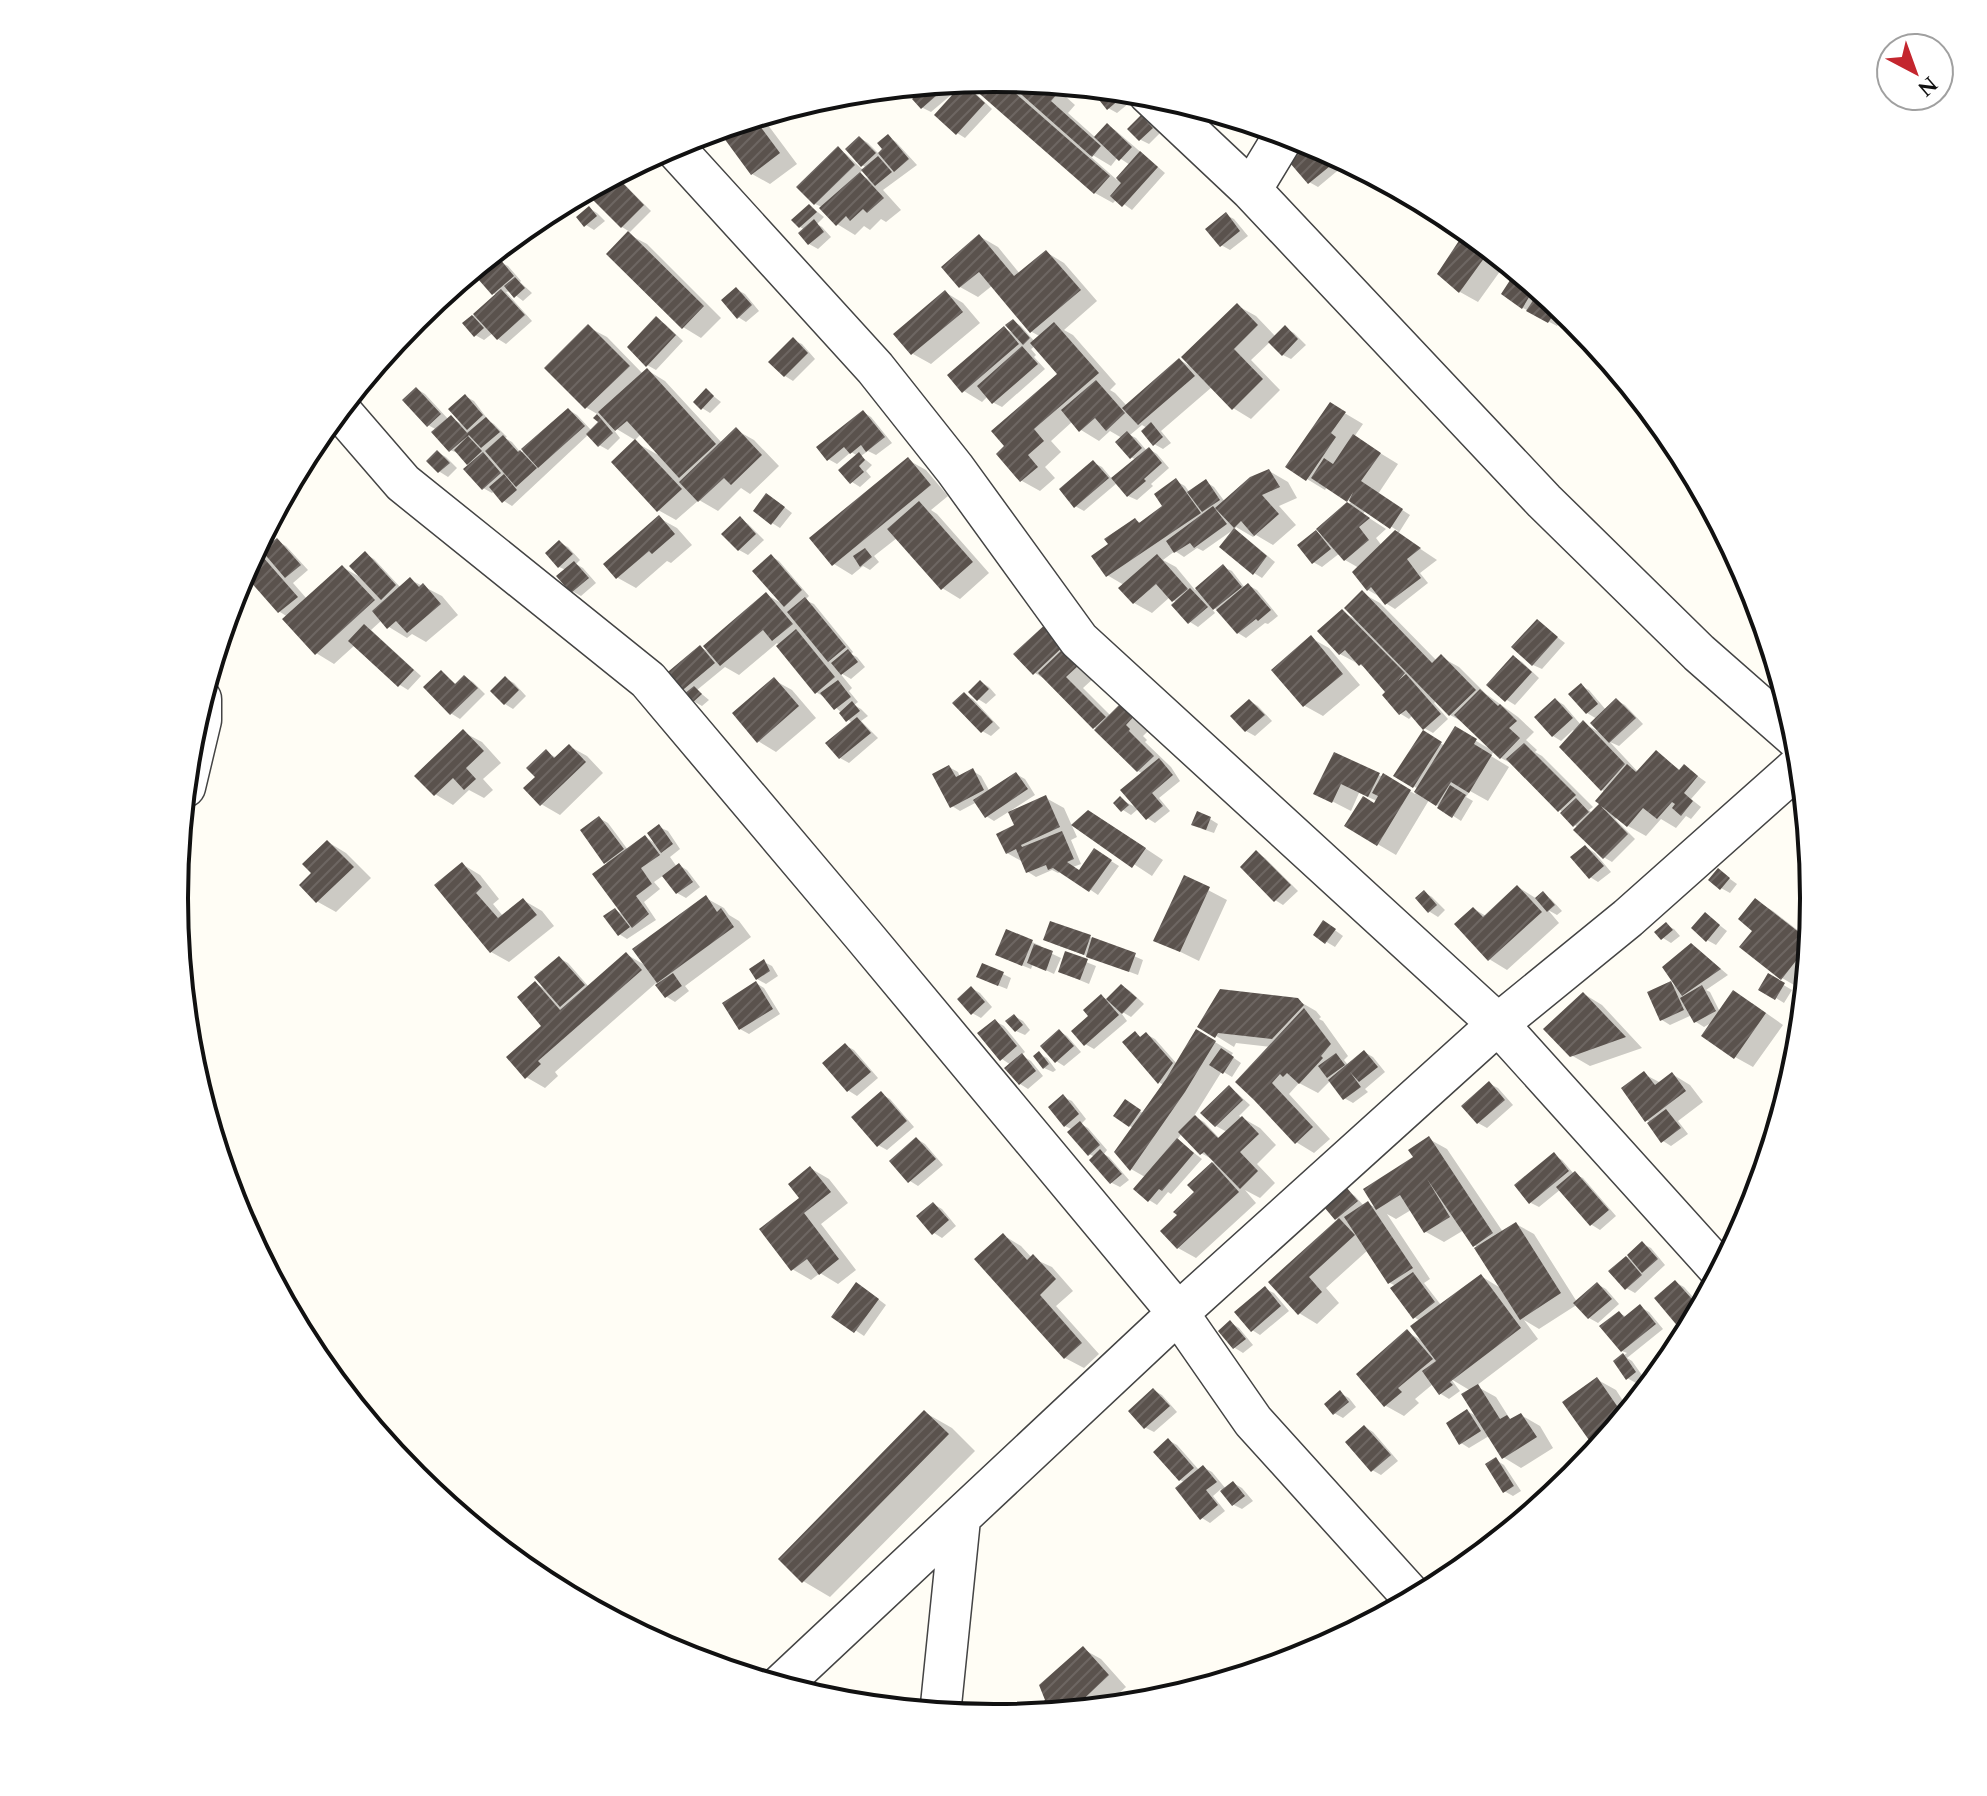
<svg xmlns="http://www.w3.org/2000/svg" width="1987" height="1796" font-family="Spectral,serif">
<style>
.shadow{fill:#0003;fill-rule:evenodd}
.building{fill:url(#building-hatch)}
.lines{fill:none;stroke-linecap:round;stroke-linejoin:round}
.minor-casing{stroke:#444;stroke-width:43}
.minor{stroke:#fff;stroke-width:40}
.rim{fill:none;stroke:#111;stroke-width:4}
</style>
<defs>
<pattern id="building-hatch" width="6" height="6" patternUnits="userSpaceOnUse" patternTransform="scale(2)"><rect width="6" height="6" fill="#5a524d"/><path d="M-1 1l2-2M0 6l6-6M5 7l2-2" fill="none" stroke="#6d6662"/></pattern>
</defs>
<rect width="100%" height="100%" fill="#fffdf5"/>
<path class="shadow" d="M994,78L1031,82L1041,91L1047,85L1065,96L1075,105L1068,113L1096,138L1107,126L1115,130L1165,173L1132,210L1117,199L1113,203L1095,193L968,81ZM1091,154L1111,166L1118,157L1130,165L1117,180L1090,156Z
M967,81L962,85L972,90L992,109L965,138L957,133L953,97L951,95L931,112L923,108L915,99L932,84Z
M1091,88L1127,91L1134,99L1117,113L1108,108Z
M757,117L765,121L797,164L770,184L752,174L720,131L718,133L713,130Z
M1141,118L1149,123L1160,133L1149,144L1141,140L1130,129Z
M888,137L896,142L917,165L883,190L901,210L886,222L881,219L870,230L864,226L855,235L837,224L822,207L815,204L838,149L846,154L863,170L859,174L872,181L867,168L855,161L857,159L860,138L868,143L879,154L885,149Z
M1306,140L1330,152L1342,167L1318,187L1309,182Z
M617,180L625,185L651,211L630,232L622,227Z
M810,206L824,217L817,224L822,227L831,237L818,249L809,244L805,230L800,227Z
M589,208L597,213L605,221L594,230L586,225Z
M1226,215L1234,219L1248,236L1230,250L1221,245Z
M1468,231L1506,263L1478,302L1460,292L1440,274Z
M628,234L647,244L721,318L701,338L683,327Z
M979,236L998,247L1020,274L1046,252L1064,263L1097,301L1064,330L1073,335L1116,384L1110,390L1115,393L1127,406L1180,360L1193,368L1238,306L1256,316L1276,337L1285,328L1294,333L1306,345L1291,359L1283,355L1270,342L1251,360L1280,390L1251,419L1233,408L1212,387L1161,431L1171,443L1163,449L1154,444L1147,428L1142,425L1130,435L1136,438L1147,451L1149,449L1157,454L1169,468L1151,484L1153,486L1137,500L1128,496L1117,483L1084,511L1075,506L1094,463L1102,467L1112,479L1136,460L1131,457L1122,438L1110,431L1099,441L1081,430L1073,421L1051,441L1061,452L1045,467L1055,478L1040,491L1022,481L998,454L1060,374L1035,346L1031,349L1036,355L1034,357L1045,369L1002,407L994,403L988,396L982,402L964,391L1004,328L1016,335L1013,321L1021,326L1035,342L1041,337L1032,332L993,285L978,297L960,287Z
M500,262L508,266L521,281L520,282L532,293L523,301L510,291L506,292L532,321L506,344L498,339L493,333L484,340L475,335L465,323L497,295L493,293Z
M1517,272L1566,312L1557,326L1523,308L1504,294Z
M736,289L745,294L759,311L746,322L738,317Z
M945,292L963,303L980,323L931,364L913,354Z
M657,319L665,324L683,341L656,370L647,365Z
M588,327L607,337L643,374L647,370L665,381L722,443L736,430L754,440L779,466L750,494L741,488L718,511L699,500L676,520L658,510L635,442L660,456L641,434L635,440L610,425L620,438L608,450L599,445L589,434L512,506L504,501L495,490L492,493L483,488L470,466L460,454L450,450L437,430L428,425L417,389L425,394L449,420L451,418L464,425L465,396L474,401L489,421L494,424L507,437L505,438L512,442L521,453L569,410L577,415L592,431L601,422L596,418L599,415L587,408L547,368Z
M793,340L802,344L815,359L793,381L785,376Z
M707,391L721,402L710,413L702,408Z
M1331,405L1363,424L1354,437L1398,464L1378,494L1410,515L1398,534L1437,560L1420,573L1428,583L1395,609L1387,604L1382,598L1368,590L1359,568L1345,560L1340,553L1322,567L1313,562L1316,532L1326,538L1319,529L1351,502L1327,487L1325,490L1307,479L1288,466ZM1366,510L1398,531L1382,546L1376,538L1386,529L1363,514Z
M863,412L871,417L892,443L876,455L868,451L861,456L872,465L866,471L871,477L860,487L852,482L858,456L851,452L837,464L828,459Z
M437,452L446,457L457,468L448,477L440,472L429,461Z
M908,460L926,470L948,496L931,510L937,514L989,573L960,599L942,588L897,538L874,556L879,562L870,570L863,566L852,575L834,564Z
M1269,471L1288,482L1297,498L1279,506L1296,525L1273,545L1256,535L1253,537L1236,527L1235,529L1275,562L1262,578L1254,573L1233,530L1203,551L1197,548L1184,557L1175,551L1163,560L1176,567L1195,590L1223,567L1232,571L1245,588L1248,585L1257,590L1278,616L1268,624L1265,623L1246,638L1238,633L1221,612L1209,605L1215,613L1198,627L1190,622L1177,603L1170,597L1152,613L1134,603L1124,585L1107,575L1111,545L1135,520L1141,523L1165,506L1176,481L1185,486L1190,493L1206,482L1214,487L1225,502Z
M775,500L792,513L780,528L772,523Z
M659,518L677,528L692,545L671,563L667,561L636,588L618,578L606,564Z
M740,519L748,524L764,540L748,555L739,550L724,534Z
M277,541L286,546L308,570L293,583L307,599L342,567L362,578L365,554L374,559L401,588L411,580L442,596L458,615L426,642L412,634L407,638L389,627L382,620L371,630L421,676L408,690L400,685L355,645L334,664L316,653L288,617L280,612L243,570L258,543L265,551Z
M560,543L568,547L580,560L576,564L583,568L596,583L581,596L572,591L566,570L559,567Z
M771,556L779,561L809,596L805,600L814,604L853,652L851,654L857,657L865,667L851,679L839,672L852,688L849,691L858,702L854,705L861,709L868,716L861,721L878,738L849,763L840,758L852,723L827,699L816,692L777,643L739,675L725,667L697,690L709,700L702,706L679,693L700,647L711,653L767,595L783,604Z
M1362,593L1380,603L1437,661L1441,657L1459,667L1486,694L1518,717L1534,732L1526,740L1537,750L1535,752L1542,756L1593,807L1589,810L1592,813L1599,807L1607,811L1608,809L1605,793L1562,747L1575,732L1573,730L1561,741L1553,736L1556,700L1564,705L1581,725L1583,723L1601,733L1597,719L1587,713L1581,686L1589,690L1606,710L1616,700L1625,705L1643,724L1619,746L1610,742L1638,772L1656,752L1681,771L1685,767L1706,782L1691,799L1701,807L1691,819L1686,816L1676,828L1661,819L1646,836L1628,826L1618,817L1615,819L1635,839L1612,862L1600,855L1578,828L1516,766L1501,758L1494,751L1491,756L1509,767L1488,801L1470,791L1466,797L1473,801L1461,821L1429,800L1396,855L1347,826L1375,806L1377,801L1359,793L1351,811L1316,793L1335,754L1383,777L1384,776L1415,794L1418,789L1396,775L1423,733L1445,746L1456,729L1488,748L1467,724L1450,715L1437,700L1434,703L1448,719L1433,733L1424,728L1413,715L1409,719L1401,714L1388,692L1368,669L1340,654L1342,612L1355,619Z
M1537,622L1565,643L1542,669L1533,665L1514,647Z
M1049,624L1095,677L1083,688L1111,716L1125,703L1154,725L1143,736L1147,740L1145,742L1171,767L1180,781L1159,798L1170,811L1155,823L1147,818L1138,809L1131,815L1123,810L1120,799L1137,808L1143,774L1138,771L1045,677L1043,678L1035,673Z
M1311,638L1329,648L1360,685L1323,716L1305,706L1274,670Z
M1514,657L1522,662L1539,678L1515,705L1507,700L1489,685Z
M441,672L457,685L465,677L473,682L485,694L460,719L452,714L426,687Z
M505,678L514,683L526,696L513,709L505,704Z
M774,680L792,690L816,718L776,752L758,741Z
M981,682L989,687L996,695L986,704L978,699Z
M964,694L973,699L1000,728L991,736L982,731Z
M1250,701L1258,706L1272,721L1255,736L1246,731Z
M463,732L482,742L501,763L483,779L493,790L484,798L469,790L453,805L435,794Z
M569,746L587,756L603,773L560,815L541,804L537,777L546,752L557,758Z
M949,767L958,772L960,777L973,771L981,776L990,792L1016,774L1025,779L1035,795L1010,811L1011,813L1046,798L1064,808L1077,837L1071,840L1081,864L1073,867L1080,872L1095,851L1119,866L1098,895L1063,871L1058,873L1052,870L1036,877L1028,872L1023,862L1007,853L1017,826L1010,811L994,821L986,816L977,802L960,811L952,806Z
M599,818L608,823L628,850L645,837L658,845L659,827L668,831L680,849L670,857L677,867L679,865L687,870L700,887L686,898L677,893L664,875L654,882L660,889L644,902L656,920L627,939L619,934L615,910L626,916L609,864L605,862Z
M1210,819L1218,824L1214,833L1202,829Z
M1107,823L1163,860L1152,876L1074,825Z
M328,842L346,853L371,878L336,912L318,902L302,885L313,873Z
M1586,847L1595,853L1611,872L1598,882L1590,877Z
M1257,853L1265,858L1298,891L1283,905L1275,900Z
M462,864L480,875L499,899L493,904L503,916L523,900L542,911L554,926L509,962L491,952Z
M1719,871L1737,884L1730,893L1721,888Z
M1185,878L1227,900L1199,961L1156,940Z
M1518,887L1537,899L1543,894L1551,899L1562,911L1557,915L1548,910L1559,923L1507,970L1489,959L1474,909L1486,916Z
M1424,892L1432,897L1445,910L1438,917L1430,912L1418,898Z
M706,898L724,908L729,915L739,921L751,937L685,986L689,991L675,1002L667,997L656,983L555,1072L558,1076L545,1088L526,1077L545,1025L535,983L547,990L559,958L568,963L589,987L626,954L648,967Z
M1755,900L1773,911L1809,939L1805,983L1801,989L1782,978L1742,947L1755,930Z
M1713,920L1727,931L1716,945L1707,940Z
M1666,925L1674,929L1680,936L1671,943L1663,938Z
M1332,928L1343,936L1335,947L1315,935Z
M1007,931L1032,942L1041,946L1040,948L1061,958L1054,974L1033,964L1031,969L1006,959Z
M1090,937L1143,960L1138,975L1054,944Z
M1700,951L1728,975L1706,990L1710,992L1720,1012L1752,1003L1783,1025L1753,1067L1735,1057L1713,1022L1704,1027L1696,1022L1692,1015L1670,1025L1662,1020L1671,983L1678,988Z
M1066,954L1096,966L1089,984L1060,972Z
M764,962L772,966L778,976L766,984L757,979Z
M1003,974L1011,978L1007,989L987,981Z
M1768,976L1792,990L1784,1003L1761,989Z
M756,983L764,988L780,1014L749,1034L740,1029Z
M1122,986L1130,991L1144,1004L1131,1017L1119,1010L1127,1021L1094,1049L1085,1044L1090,1017L1102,997L1108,1000Z
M971,988L980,993L992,1007L981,1018L972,1013Z
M1584,994L1602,1005L1642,1048L1590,1066L1571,1055Z
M1297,1000L1316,1011L1321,1017L1319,1019L1323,1021L1348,1056L1344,1060L1348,1065L1364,1052L1373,1057L1385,1072L1365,1089L1368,1092L1353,1103L1344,1098L1331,1080L1318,1093L1299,1083L1289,1094L1330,1139L1314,1153L1296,1142L1256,1098L1271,1047L1236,1043L1234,1047L1200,1026Z
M1014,1016L1023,1021L1030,1030L1025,1035L1016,1031Z
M995,1021L1004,1026L1025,1052L1021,1055L1031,1061L1043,1076L1028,1089L1020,1084L1011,1065L1002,1059Z
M1059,1031L1067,1036L1081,1052L1064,1066L1056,1061Z
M1197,1031L1233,1053L1231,1056L1241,1063L1232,1077L1222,1071L1194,1116L1204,1122L1220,1139L1227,1132L1216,1126L1229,1088L1237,1093L1250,1105L1239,1116L1260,1128L1276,1145L1257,1164L1275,1183L1260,1198L1245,1190L1256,1203L1196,1258L1178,1248L1197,1193L1190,1185L1215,1161L1211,1157L1210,1158L1201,1153L1182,1133L1177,1140L1202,1159L1171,1194L1168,1192L1157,1205L1149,1200L1145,1177L1131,1169L1133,1128L1115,1116L1125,1102L1143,1113L1164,1085L1160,1083L1125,1042L1135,1033L1142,1038L1146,1034L1155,1039L1177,1064Z
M845,1045L854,1050L878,1078L857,1096L849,1091L825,1063Z
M1039,1054L1047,1058L1056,1070L1053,1072L1044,1068Z
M1644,1074L1661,1083L1672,1074L1690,1085L1703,1102L1678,1121L1688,1134L1671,1146L1663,1141L1650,1122L1646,1120Z
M1490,1084L1498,1088L1513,1105L1487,1128L1478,1123Z
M881,1094L890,1099L914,1127L887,1150L878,1145Z
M1063,1097L1072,1101L1086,1119L1081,1124L1088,1128L1107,1150L1104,1154L1109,1157L1129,1180L1120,1187L1112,1183L1095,1157L1089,1154L1073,1130L1065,1126Z
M917,1139L925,1144L943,1165L918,1186L910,1181Z
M1429,1139L1447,1149L1503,1232L1516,1224L1534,1234L1577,1302L1597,1284L1606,1289L1619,1304L1598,1323L1589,1318L1578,1304L1539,1329L1524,1320L1538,1339L1476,1386L1496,1397L1510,1419L1521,1415L1540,1426L1553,1448L1521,1468L1503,1457L1489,1436L1469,1448L1461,1443L1467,1411L1478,1417L1471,1391L1451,1379L1460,1391L1449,1399L1441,1394L1433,1384L1415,1399L1419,1403L1404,1416L1386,1406L1358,1374L1407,1332L1421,1340L1420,1321L1414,1317L1396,1286L1390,1283L1368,1250L1326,1288L1339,1303L1317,1324L1299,1313L1271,1283L1340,1221L1336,1219L1347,1191L1355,1196L1364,1206L1369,1204L1378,1209L1365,1189L1416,1158ZM1411,1210L1426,1232L1444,1242L1464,1230L1474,1245L1479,1248L1502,1289L1481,1276L1441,1305L1424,1283L1430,1279L1387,1214L1396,1219Z
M1554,1155L1562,1160L1574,1174L1583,1178L1616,1216L1600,1230L1592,1225L1561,1189L1539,1207L1531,1203Z
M810,1168L829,1179L848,1203L821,1224L856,1270L838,1284L820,1273L811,1280L792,1269L801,1198Z
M933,1204L942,1209L956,1226L942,1238L934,1233Z
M1003,1235L1021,1246L1032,1258L1052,1267L1073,1291L1056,1306L1099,1354L1084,1368L1065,1358L976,1259Z
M1643,1244L1651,1248L1665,1265L1635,1293L1626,1288L1611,1271Z
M1675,1282L1684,1287L1701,1306L1686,1333L1657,1299Z
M865,1289L886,1305L864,1336L834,1316Z
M1265,1289L1274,1293L1289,1311L1260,1335L1252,1330Z
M1640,1307L1649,1312L1663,1329L1627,1358L1632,1361L1644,1378L1636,1383L1627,1378L1615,1361L1627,1353L1622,1351L1619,1313L1627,1317Z
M1231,1323L1239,1328L1253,1345L1243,1353L1235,1348L1221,1332Z
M1598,1380L1616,1390L1629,1410L1597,1449L1565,1402Z
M1153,1390L1162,1395L1177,1412L1154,1432L1146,1428L1131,1411Z
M1340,1393L1349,1398L1356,1407L1343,1418L1334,1413Z
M924,1412L952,1428L975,1451L830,1597L803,1581Z
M1365,1427L1373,1432L1398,1461L1381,1475L1372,1470Z
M1168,1440L1177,1445L1199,1470L1203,1467L1212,1472L1226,1489L1233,1483L1242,1488L1253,1501L1242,1509L1234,1505L1221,1489L1213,1496L1225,1511L1210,1523L1202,1518L1184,1482L1180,1480Z
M1496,1460L1504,1465L1521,1491L1513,1496L1504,1491Z
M1083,1649L1101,1659L1126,1687L1104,1707L1034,1714L1048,1701Z"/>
<path class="building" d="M994,78H998L1110,176L1094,194L965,81Z
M1004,79L1027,81L1038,91L1047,83L1058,93L1051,101L1101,146L1092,157Z
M952,82L921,109L912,99L928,84Z
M963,83L985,103L956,135L934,115Z
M1089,87L1125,91L1127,93L1107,110Z
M1141,115L1153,128L1139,141L1127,129Z
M754,118L780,153L751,175L718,130Z
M1107,123L1132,147L1119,161L1094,137Z
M888,134L909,159L894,172L878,153L882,149L877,143Z
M859,136L876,153L861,167L845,149Z
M1304,139L1325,150L1335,162L1308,184L1284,156Z
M838,146L855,165L814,205L796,187Z
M1140,151L1158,167L1122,207L1110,196L1121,183L1116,178Z
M878,156L892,172L875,186L861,170Z
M860,172L884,198L867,213L863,209L850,221L846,216L836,226L819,208Z
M617,177L644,205L621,228L593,200Z
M809,204L817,212L799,228L791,220Z
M589,206L597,216L584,227L576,217Z
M1226,212L1240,231L1220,247L1205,229Z
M814,219L824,232L808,245L798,233Z
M1466,230L1490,250L1459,293L1437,274Z
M628,231L704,306L682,329L606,254Z
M979,234L1014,276L1046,250L1081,290L1030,333L979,272L959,288L941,267Z
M500,259L514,276L492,295L478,279Z
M1516,271L1535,287L1522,309L1501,294Z
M515,277L525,288L514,298L504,286Z
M736,287L752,305L737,319L721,300Z
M501,289L525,315L497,340L473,314Z
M945,290L963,312L911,355L893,334Z
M1540,290L1559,306L1548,323L1526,311Z
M1237,303L1258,325L1234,349L1263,379L1232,410L1181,357Z
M472,315L484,328L474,337L462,323Z
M656,316L676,335L646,367L627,347Z
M1013,319L1030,338L1023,345L1005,325Z
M1054,322L1099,373L1034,429L1044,441L1028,455L1038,467L1020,482L996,454L1004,446L991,431L1057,374L1030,343Z
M588,324L630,366L585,409L544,368Z
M1285,325L1298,339L1282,356L1268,342Z
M1004,326L1019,344L962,393L947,375Z
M793,337L808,353L784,377L768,362Z
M1022,346L1038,364L992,404L977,386Z
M1179,358L1195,376L1138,425L1122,408Z
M647,368L716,444L679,478L627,421L615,431L598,412Z
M1096,380L1125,413L1106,431L1095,418L1079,432L1061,410Z
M416,387L441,414L427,427L402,400Z
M706,388L714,396L701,410L693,402Z
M465,394L483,415L467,430L448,409Z
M1330,402L1346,412L1331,433L1336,437L1306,481L1285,467Z
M568,408L585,426L538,468L521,449Z
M863,410L885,437L866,452L861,445L850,454L844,447L827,461L816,447Z
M597,414L613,433L598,447L586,434L598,422L593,418Z
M451,415L469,435L449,452L431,432Z
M486,417L500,432L481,448L467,433Z
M1151,422L1163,437L1153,446L1141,431Z
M736,427L762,455L731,485L724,478L698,502L679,482Z
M1127,431L1142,448L1130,459L1115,442Z
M1353,434L1381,453L1361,481L1403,509L1390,529L1349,501L1353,492L1347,502L1311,478L1324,458L1333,464Z
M503,435L518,452L520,450L537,468L516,487L485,451Z
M468,436L482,451L467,465L454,450Z
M635,439L682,489L657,512L611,462Z
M1149,447L1162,463L1144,479L1146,481L1127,497L1111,478Z
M437,450L450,463L438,473L426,461Z
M483,452L501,473L482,490L463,469Z
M859,452L865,460L859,466L864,472L850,484L838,470Z
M908,457L931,485L832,566L809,538Z
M1093,460L1109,478L1074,508L1059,489Z
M1269,469L1280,487L1262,495L1279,514L1254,536L1241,521L1234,528L1267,556L1253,575L1219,547L1234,528L1215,508L1250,477Z
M504,474L517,490L502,503L489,487Z
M1176,478L1201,513L1106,577L1091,556L1108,544L1104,539L1135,518L1139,523L1162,506L1154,494Z
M1206,479L1220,500L1202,512L1187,492Z
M766,493L785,507L771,525L753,511Z
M919,501L973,562L941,590L887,529Z
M1347,502L1370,518L1359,527L1369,540L1344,561L1316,529Z
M1213,506L1227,524L1194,548L1190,543L1174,553L1166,541Z
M659,515L675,534L652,554L649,551L616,579L603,564Z
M740,516L756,534L738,551L721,534Z
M1316,530L1331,549L1312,564L1297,545Z
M1395,530L1421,548L1407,559L1421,578L1385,605L1371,587L1367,591L1352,572Z
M277,538L301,565L285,578L262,551Z
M559,540L573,554L558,568L545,553Z
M255,548L298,597L278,613L242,572Z
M865,548L872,557L860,567L853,556Z
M365,551L396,585L381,600L349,566Z
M771,554L802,590L784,607L752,571Z
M1157,554L1188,589L1172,602L1156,584L1133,604L1118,588Z
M574,561L589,578L571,593L556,576Z
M1223,564L1242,587L1213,610L1195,588Z
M342,565L375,600L315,655L282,619Z
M410,577L419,587L423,583L441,604L407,633L396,621L387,629L372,611Z
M1248,583L1271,610L1258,621L1256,619L1237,634L1216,610Z
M1190,588L1208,607L1188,624L1171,605Z
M1362,590L1432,663L1441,654L1476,690L1449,716L1344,608Z
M766,592L793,624L772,641L763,630L720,666L703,646Z
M805,597L846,647L828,662L787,612Z
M1342,609L1405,673L1398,681L1406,674L1441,714L1423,730L1406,710L1399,715L1382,695L1385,692L1361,664L1359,666L1345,650L1339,655L1317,631Z
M1537,619L1558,637L1532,666L1511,647Z
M1049,621L1069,641L1033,675L1013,654Z
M364,624L414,670L398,687L348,641Z
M796,629L835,677L815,694L776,646Z
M1311,635L1343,674L1303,707L1271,670Z
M700,645L715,663L678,694L663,676Z
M848,649L858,662L841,675L831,663Z
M1063,649L1078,666L1066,677L1106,717L1093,729L1038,673Z
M1513,655L1532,672L1505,702L1486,685Z
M441,670L455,684L464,675L478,688L450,715L423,687Z
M505,676L519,690L504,705L490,691Z
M774,677L799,706L757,743L732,713Z
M838,680L851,697L834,710L820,693Z
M980,680L989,689L977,701L968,692Z
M1581,683L1598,704L1586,714L1568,694Z
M694,686L702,694L692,703L684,694Z
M1480,689L1498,706L1500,704L1517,721L1509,728L1520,738L1500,759L1454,715Z
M964,692L993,722L981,733L952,703Z
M1555,698L1573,718L1552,737L1534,717Z
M1616,698L1636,718L1609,743L1590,723Z
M1249,699L1265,715L1245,732L1230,716Z
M1124,700L1137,713L1126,725L1130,729L1129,731L1154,756L1137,772L1094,730Z
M852,701L860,711L846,722L839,713Z
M857,717L871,733L839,759L825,743Z
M1583,720L1625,764L1601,791L1559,747Z
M1455,726L1477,739L1474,744L1492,755L1469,793L1451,782L1436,806L1414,792Z
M463,729L484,751L466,768L476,779L464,790L453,778L434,796L414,776Z
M1423,730L1442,742L1413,788L1393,776Z
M1524,743L1576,795L1558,812L1506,759Z
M569,744L586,762L540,806L523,788L535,777L526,768L546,749L554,758Z
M1656,750L1679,770L1684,764L1698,776L1684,793L1693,801L1681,816L1672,808L1675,804L1672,802L1657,819L1643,808L1627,827L1601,806L1628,834L1603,859L1573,830L1599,804L1595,801L1627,764L1636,772Z
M1334,752L1380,773L1368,797L1341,784L1332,803L1313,794Z
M1159,758L1173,775L1152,793L1163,806L1146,820L1120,790Z
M949,765L956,777L973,768L984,790L950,808L932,774Z
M1016,772L1028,789L985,818L973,800Z
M1383,773L1411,790L1377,846L1344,826L1363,796L1374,803L1378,796L1372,793Z
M1450,785L1466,795L1452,818L1437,808Z
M1046,795L1060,827L1021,845L1022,847L1062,831L1074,859L1067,862L1079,870L1094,848L1112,860L1089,892L1053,868L1048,870L1046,865L1026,873L1016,849L1006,854L996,834L1014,825L1008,812Z
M1120,796L1129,805L1121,812L1113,803Z
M1576,798L1589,812L1573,827L1560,813Z
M1088,810L1146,848L1132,868L1071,825Z
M1197,811L1211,817L1206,830L1191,825Z
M599,816L624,849L604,864L580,830Z
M659,824L673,844L661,853L647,833Z
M645,835L660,855L641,868L652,884L636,896L649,914L632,928L592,874Z
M327,840L354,867L316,903L299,885L311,873L302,864Z
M1585,845L1604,866L1589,879L1570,857Z
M1256,850L1291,885L1274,902L1240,867Z
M462,862L482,887L476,893L498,918L523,898L537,915L490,953L434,885Z
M679,863L693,882L676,894L662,876Z
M1718,868L1730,878L1720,890L1708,880Z
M1184,875L1210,887L1180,952L1153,941Z
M1517,885L1542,912L1488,961L1454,924L1473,907L1483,917Z
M1424,890L1437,905L1428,913L1415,898Z
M1543,891L1555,905L1547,912L1535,898Z
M706,895L717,912L721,908L734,927L657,983L632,949Z
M1755,898L1809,940V944L1781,980L1739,947L1752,931L1738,919Z
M615,908L630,927L618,936L603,916Z
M1705,912L1720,925L1706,942L1691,928Z
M1323,920L1336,929L1325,944L1313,935Z
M1050,921L1091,935L1084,955L1043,940Z
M1666,922L1673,930L1661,940L1654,932Z
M1006,929L1033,940L1022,966L995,955Z
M1092,937L1136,953L1129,972L1086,957Z
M1691,943L1721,969L1682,996L1662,967Z
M1034,944L1053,951L1046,971L1027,963Z
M1065,951L1088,959L1080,980L1058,972Z
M626,952L642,970L538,1061L541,1064L525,1079L506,1057L541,1026L517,997L535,981L560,1010Z
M559,956L585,985L560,1007L534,977Z
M764,959L770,971L756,980L749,969Z
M982,963L1004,972L998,986L976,977Z
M673,973L682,986L665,998L655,985Z
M1768,973L1785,983L1775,1000L1758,990Z
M756,981L773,1009L739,1030L722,1003Z
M1671,981L1684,1010L1660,1021L1647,992Z
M1121,984L1137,998L1122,1014L1106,999Z
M1702,985L1716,1011L1694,1023L1680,998Z
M971,986L985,1002L971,1015L957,999Z
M1220,989L1298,998L1304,1005L1272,1039L1218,1033L1215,1038L1197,1027Z
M1733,990L1766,1013L1734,1059L1701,1036Z
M1583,992L1626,1037L1570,1057L1543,1029Z
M1101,994L1119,1015L1084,1046L1071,1031L1088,1016L1083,1010Z
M1304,1008L1331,1044L1321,1056L1323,1058L1299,1084L1287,1073L1283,1077L1280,1074L1272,1083L1313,1127L1295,1144L1254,1100L1235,1082Z
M1014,1014L1023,1025L1015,1032L1005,1021Z
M995,1019L1017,1046L1000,1061L977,1033Z
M1059,1029L1074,1046L1055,1063L1040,1046Z
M1196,1029L1216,1041L1185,1092L1130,1171L1114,1152L1166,1079Z
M1135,1031L1140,1037L1146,1032L1173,1063L1158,1084L1122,1042Z
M845,1043L871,1072L847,1092L822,1063Z
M1221,1048L1234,1057L1223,1074L1209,1065Z
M1364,1050L1378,1067L1359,1082L1350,1072L1361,1087L1343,1100L1328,1080Z
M1039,1051L1049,1064L1043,1069L1033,1056Z
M1022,1053L1036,1071L1019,1085L1004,1068Z
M1336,1053L1345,1065L1327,1078L1318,1066Z
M1644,1071L1655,1085L1672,1072L1686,1091L1645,1122L1621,1088Z
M1489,1081L1505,1100L1477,1124L1461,1106Z
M1229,1085L1243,1100L1215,1127L1200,1113Z
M881,1091L907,1121L877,1147L851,1117Z
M1063,1094L1079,1114L1064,1127L1048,1107Z
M1125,1099L1141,1110L1129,1127L1113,1116Z
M1666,1109L1681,1128L1661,1143L1647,1123Z
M1195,1115L1218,1138L1242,1116L1259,1134L1240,1152L1258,1171L1240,1189L1204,1152L1200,1155L1178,1132Z
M1080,1121L1100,1145L1088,1156L1067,1132Z
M1429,1136L1493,1233L1473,1247L1427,1179L1450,1217L1424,1233L1400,1195L1376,1210L1363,1189L1413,1157L1408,1150Z
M916,1137L936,1159L908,1183L889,1161Z
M1177,1138L1194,1153L1162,1191L1159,1189L1148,1202L1133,1189Z
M1100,1149L1122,1174L1110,1184L1089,1160Z
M1554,1152L1569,1171L1529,1204L1514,1185Z
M1212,1162L1239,1192L1177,1249L1160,1231L1177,1215L1173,1212L1194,1192L1187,1185Z
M810,1166L831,1192L804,1213L839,1259L819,1275L807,1259L791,1271L759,1229L799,1198L788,1184Z
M1575,1171L1609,1210L1590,1226L1556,1187Z
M1347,1188L1358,1201L1335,1220L1324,1207Z
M1368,1201L1413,1268L1388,1284L1344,1217Z
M933,1202L949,1220L932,1235L916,1216Z
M1339,1218L1355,1235L1309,1277L1322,1292L1298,1315L1268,1282Z
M1516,1222L1561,1293L1520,1320L1474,1248Z
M1003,1233L1027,1260L1033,1254L1056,1279L1040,1295L1082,1343L1064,1359L974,1259Z
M1642,1241L1658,1259L1642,1273L1627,1255Z
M1626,1256L1642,1275L1625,1290L1608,1271Z
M1413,1272L1435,1302L1413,1319L1390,1288Z
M1481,1274L1521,1328L1450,1382L1453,1385L1439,1395L1422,1371L1436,1361L1410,1326Z
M1675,1280L1700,1308L1685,1335L1654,1298Z
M856,1282L879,1299L854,1333L831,1317Z
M1597,1282L1612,1299L1588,1319L1573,1303Z
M1265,1286L1281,1306L1251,1332L1234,1312Z
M1640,1304L1656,1324L1621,1352L1599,1326L1619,1311L1624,1317Z
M1230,1320L1246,1339L1233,1349L1218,1331Z
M1407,1329L1433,1359L1398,1388L1402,1392L1384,1407L1356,1374Z
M1623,1353L1636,1372L1626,1380L1613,1361Z
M1597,1377L1624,1416L1596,1450L1562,1402Z
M1478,1384L1500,1419L1507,1415L1510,1419L1521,1413L1537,1437L1502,1459L1461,1394Z
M1153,1388L1170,1406L1144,1429L1128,1411Z
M1340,1390L1349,1402L1333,1415L1324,1404Z
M1467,1409L1481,1431L1459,1445L1446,1423Z
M924,1410L949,1434L802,1583L778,1559Z
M1364,1425L1391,1455L1371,1472L1345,1442Z
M1168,1438L1194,1468L1179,1481L1153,1452Z
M1496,1457L1514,1486L1503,1493L1485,1464Z
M1203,1465L1217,1482L1206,1490L1218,1505L1200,1520L1175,1488Z
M1233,1481L1245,1496L1232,1506L1220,1491Z
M1523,1508L1529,1515L1498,1540L1492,1533Z
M1083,1646L1109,1675L1072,1710L1031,1714L1045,1700L1039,1685Z"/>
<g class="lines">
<defs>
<path id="minor" d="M1148,93L1251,190L1544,501L1699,653L1798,740
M672,145L875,368L955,469L1079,640L1498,1024L1720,1270
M1251,190L1285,134
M339,409L403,483L648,680L864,936L1178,1313L1253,1421L1414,1599
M185,787L201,720V699
M780,1686L1178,1313L1498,1024L1628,918L1800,765
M943,1713L941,1705L960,1519"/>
</defs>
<use href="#minor" class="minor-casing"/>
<use href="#minor" class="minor"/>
</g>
<path d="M0 0H1987V1796H0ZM188 898a806 806 0 1 1 1612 0a806 806 0 1 1-1612 0Z" fill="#fff" fill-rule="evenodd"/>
<path class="rim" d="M188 898a806 806 0 1 1 1612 0a806 806 0 1 1-1612 0Z"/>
<g transform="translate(1915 72) rotate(139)"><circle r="38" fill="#ffffff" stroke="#a0a0a0" stroke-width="2"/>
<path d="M0-6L14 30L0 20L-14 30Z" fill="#c4262e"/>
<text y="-12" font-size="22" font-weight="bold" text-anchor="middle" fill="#111111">N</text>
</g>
</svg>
